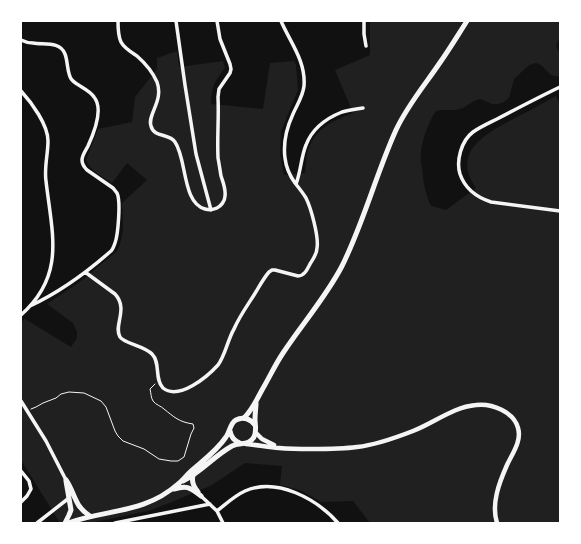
<svg xmlns="http://www.w3.org/2000/svg" width="581" height="544" font-family="Inter,sans-serif">
<style>
.green{fill:#202020}
.lines{fill:none;stroke-linecap:round;stroke-linejoin:round}
.path{stroke:#f5f5f5;stroke-width:1}
.minor{stroke:#f5f5f5;stroke-width:3.5}
.tertiary{stroke:#f5f5f5;stroke-width:4.5}
.secondary{stroke:#f5f5f5;stroke-width:5}
</style>
<rect width="100%" height="100%" fill="#111"/>
<path class="green" d="M370,21H560V37L556,46L560,53V77L551,75L541,65L536,63L529,65L514,79L509,98L504,102L498,104H492L480,99L474,101L463,108L456,110H442L436,111C429,121 421,142 421,155C420,159 421,163 422,167C423,181 425,193 431,206L446,210L476,188C450,151 487,133 515,118C529,111 542,104 556,96L560,105V523H370L353,501L321,502L300,490L280,485L282,466L245,463L212,485L172,502L148,511L90,523H60L21,460V322L25,319L71,347L77,338V332L73,323L47,304L81,281L117,251C125,236 123,219 122,203L147,180L127,163L112,183C103,177 89,170 86,160L98,129L132,122L135,97L157,69V58L177,51L179,67L223,61L225,68C214,82 212,86 211,104L263,109L270,63L294,61L296,65L298,90L281,131L280,154L284,175L305,173C306,167 306,160 307,154C314,128 331,122 353,113L335,70L370,55Z"/>
<g class="lines">
<path class="path" d="M31,409L36,407L43,403L56,398L61,394L69,392L84,393L101,401L106,407L115,431L118,436L123,441L144,449L159,459L171,461H178L184,457L191,434L194,428L193,424C179,422 174,417 164,409C161,406 156,405 153,401C151,398 151,393 150,389L155,384"/>
<path class="minor" d="M118,21C118,27 118,36 121,42C124,48 131,52 137,56C145,63 153,73 157,82C164,101 147,115 151,126C154,138 169,133 175,142C187,159 182,203 205,209C209,210 213,210 217,208C221,206 225,201 225,196C226,189 223,182 221,176C220,170 219,163 218,158C217,137 219,117 218,97L219,89L230,73L231,69L230,64L220,39L217,21
M176,21L185,85L196,154L211,210
M364,21V34L366,46
M21,40C25,42 29,43 33,43C44,45 60,41 65,54C68,61 67,75 72,80C79,87 89,89 94,97C104,109 94,133 88,146C86,150 82,155 82,160C82,164 84,167 87,170L113,188C114,189 116,192 117,193C121,201 118,235 115,243C114,246 113,249 111,251C86,273 60,292 30,306
M560,87C539,97 518,108 497,119C489,123 480,127 473,132C461,141 456,161 460,174C465,189 476,197 491,202L560,211
M21,91C32,103 48,125 48,141C48,154 44,168 46,181C52,234 66,275 21,315
M296,184C301,171 301,157 306,145C312,129 327,118 342,112C349,110 356,109 363,108
M85,272L115,294C129,309 113,326 120,337C123,343 145,346 152,354C161,363 154,379 163,388C179,401 208,376 218,365C225,356 228,339 234,329C239,317 247,306 254,295C259,287 263,279 269,272L272,270H275L298,276C304,276 307,270 310,264C313,259 317,254 317,248C319,237 311,208 306,198C303,193 299,188 295,183C290,176 286,167 285,158C283,143 287,127 293,114C297,105 303,96 304,86C306,61 290,42 281,21
M21,401L46,441L66,480
M21,471L29,481L31,489L27,496L21,502
M201,496L217,511L223,523
M217,511C226,504 234,496 245,491C277,477 317,499 338,523
M37,523L69,498
M115,523L210,504"/>
<path class="tertiary" d="M256,433L262,439L274,445
M246,444C257,445 268,447 279,448C290,449 301,449 312,449C327,449 342,449 357,447C376,445 395,438 413,431C434,423 453,407 476,405C492,403 514,412 518,428C522,441 512,454 507,465C499,483 491,504 497,523"/>
<path class="secondary" d="M244,418C252,410 256,401 262,390C269,378 275,365 283,353C302,324 326,297 342,266C364,222 376,174 396,130C407,106 424,86 439,64C449,50 458,35 467,21
M230,431C231,437 234,441 240,443
M193,476C191,482 194,487 198,492
M66,480C76,495 74,506 90,516
M183,481C201,472 214,456 232,446C240,442 249,446 254,437C257,431 255,425 255,419C255,413 256,408 256,403
M174,489C188,485 190,488 201,496
M65,523L69,515L71,510L66,481
M68,523C107,509 144,514 178,484C182,481 185,477 189,473C201,462 216,452 226,437C230,432 230,423 236,420C243,416 251,419 255,425"/>
</g>
<rect width="581" height="544" fill="none" stroke="#ffffff" stroke-width="44"/>
</svg>
